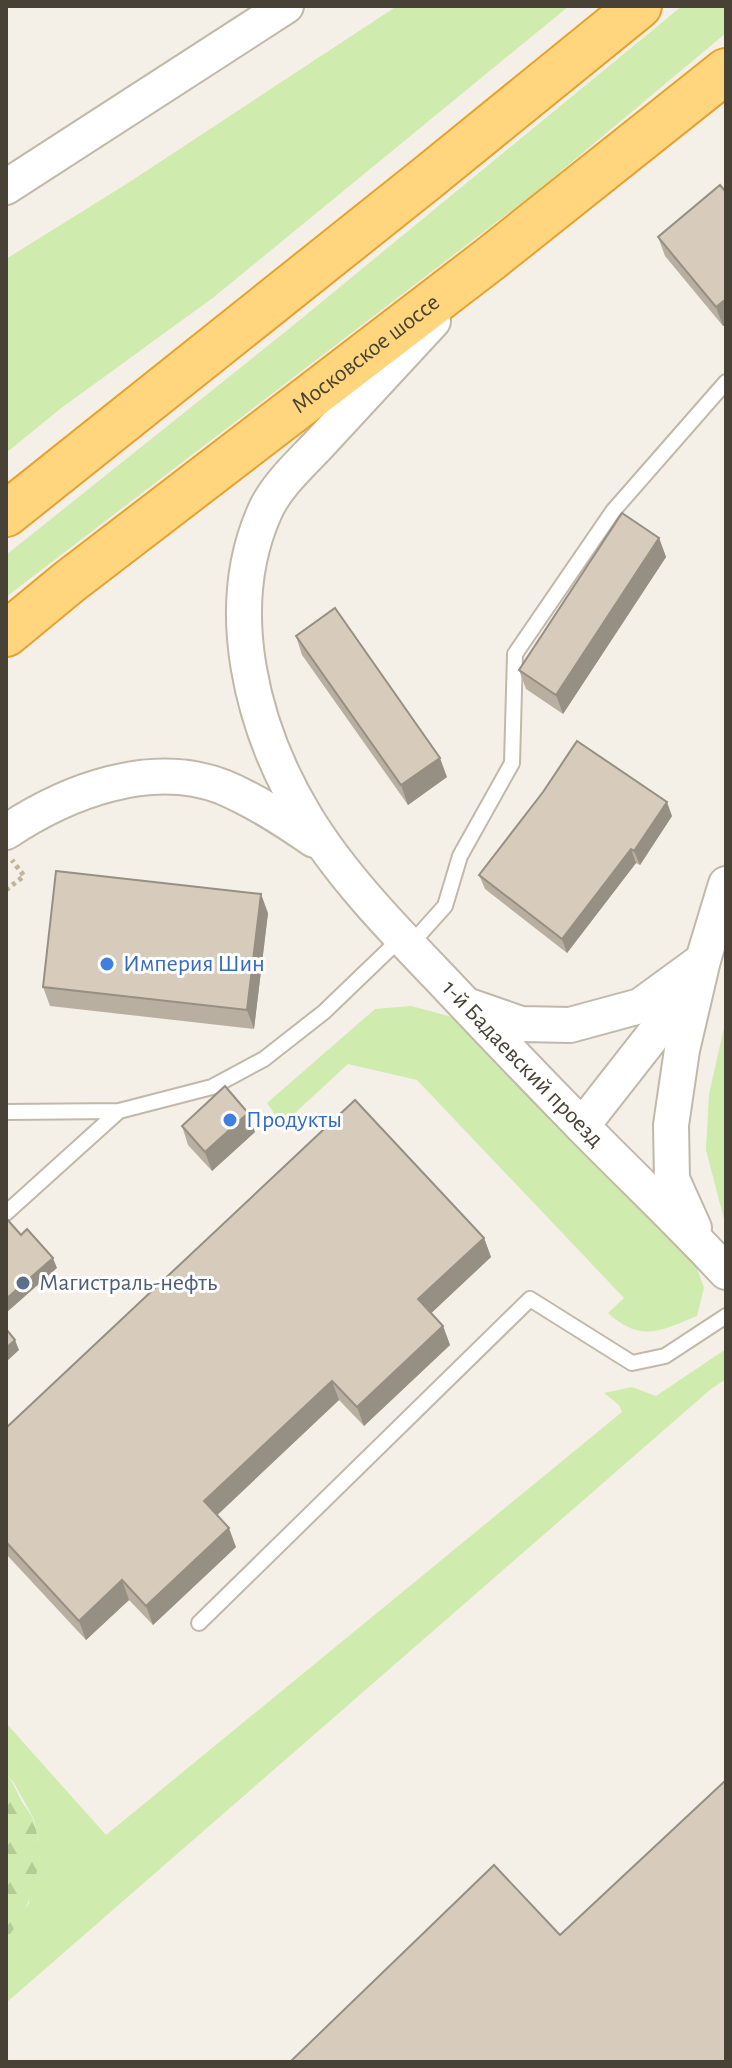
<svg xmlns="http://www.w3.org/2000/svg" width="732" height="2068" font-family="'Alegreya Sans',sans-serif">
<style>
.grass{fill:#cfebad}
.forest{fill:url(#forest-firs)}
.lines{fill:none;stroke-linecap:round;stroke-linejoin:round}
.service-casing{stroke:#c1b8a9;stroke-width:18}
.tertiary-casing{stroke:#c1b8a9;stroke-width:38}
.trunk-casing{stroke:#e7a22e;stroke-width:48}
.path{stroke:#c3b499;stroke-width:5;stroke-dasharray:4 4;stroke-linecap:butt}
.service{stroke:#fff;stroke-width:14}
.tertiary{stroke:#fff;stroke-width:34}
.trunk{stroke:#ffd67e;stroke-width:44}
.wall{fill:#b9afa1}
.shaded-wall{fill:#968f83}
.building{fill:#d7ccbb;stroke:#968f83;stroke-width:2}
.shop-dot{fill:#3f7fe0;stroke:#fff;stroke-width:3}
.service-dot{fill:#5c6f8a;stroke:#fff;stroke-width:3}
.labels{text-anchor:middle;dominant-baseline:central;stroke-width:6;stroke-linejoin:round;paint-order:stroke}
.street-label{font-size:24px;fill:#484135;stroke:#fff}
.shop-label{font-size:24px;fill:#366cbe;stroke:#fff;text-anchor:start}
.service-label{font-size:24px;fill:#4e5e75;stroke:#fff;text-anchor:start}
</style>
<defs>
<pattern id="forest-firs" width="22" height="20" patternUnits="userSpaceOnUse" patternTransform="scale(2)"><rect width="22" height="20" fill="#cfebad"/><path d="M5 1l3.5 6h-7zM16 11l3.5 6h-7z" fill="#b3cb95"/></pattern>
</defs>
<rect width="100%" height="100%" fill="#f4f0e7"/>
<path class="grass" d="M397,6H569L214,297L60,409L6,453V259L128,183Z
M682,6H726V33L536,192L6,597V555L290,328Z
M411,1006L452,1017L694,1260L704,1288L697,1316C660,1331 641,1343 608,1313L624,1298L417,1080L348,1064L282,1125L267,1103L375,1009Z
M726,1019V1227L706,1150L709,1094Z
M726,1349V1383L723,1381L711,1389L6,2003V1939L29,1903L38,1841L34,1819L14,1783L6,1774V1723L106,1835L622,1412L619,1405L604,1393L632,1387L656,1396Z"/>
<path class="forest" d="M6,1774C13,1782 16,1790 21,1800C25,1808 32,1814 34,1822C46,1862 32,1908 6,1939Z"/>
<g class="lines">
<defs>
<path id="service" d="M410,945L445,906L460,856L512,763L515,654L613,511L726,382
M6,1112L119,1111L212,1087L264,1059L324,1012L402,937
M6,1213L119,1111
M199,1623L530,1299L632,1363L665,1356L726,1316"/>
<g id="tertiary">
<path d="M6,187L286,6"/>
<path id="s1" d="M433,321C396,361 359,401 322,441C303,462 277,484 265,511C221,609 252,728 305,816C341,876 396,932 444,982C490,1031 536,1079 582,1126C630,1175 680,1222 726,1272"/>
<path d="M6,832C66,792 150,759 223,787C256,801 285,820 314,840"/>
<path d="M472,1007L521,1024L570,1025L640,1006L703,960"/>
<path d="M582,1126L654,1034L691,979"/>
<path d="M694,1228L672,1179L671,1125L682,1050L703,960L726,884"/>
</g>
<g id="trunk">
<path d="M6,514L426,179L639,6"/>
<path id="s2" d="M6,634L69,582L490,259L726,71"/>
</g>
</defs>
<use href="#service" class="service-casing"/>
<use href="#tertiary" class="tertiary-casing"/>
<use href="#trunk" class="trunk-casing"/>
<path class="path" d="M6,890L24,876L12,860"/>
<use href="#service" class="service"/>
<use href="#tertiary" class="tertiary"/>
<use href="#trunk" class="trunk"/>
</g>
<path class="wall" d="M726,192V324L723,326L665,256L658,237Z
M659,538L666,557L563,714L526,689L519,670Z
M296,636L447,777L408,805L302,655Z
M672,816L640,865L636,863L567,953L485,889L479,875Z
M268,913L254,1029L50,1006L43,987Z
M182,1126L255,1132L212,1171L188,1145Z
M484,1238L491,1257L431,1313L443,1326L450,1345L364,1426L339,1400L217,1515L236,1547L153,1625L129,1600L86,1640L6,1554V1428Z"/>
<path class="shaded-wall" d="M726,299V324L723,326L716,307Z
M659,538L666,557L563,714L556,695Z
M440,758L447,777L408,805L401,785Z
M667,802L672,816L640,865L634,851Z
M631,849L636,863L567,953L562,939Z
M261,894L268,913L254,1029L247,1010Z
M248,1113L255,1132L212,1171L205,1152Z
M484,1238L491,1257L425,1319L418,1299Z
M53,1258L57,1268L6,1313V1299Z
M443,1326L450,1345L364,1426L357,1407Z
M15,1340L19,1350L6,1362V1348Z
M332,1381L339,1400L211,1521L204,1501Z
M229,1528L236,1547L153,1625L146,1606Z
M122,1580L129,1600L86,1640L79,1621Z"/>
<path class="building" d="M720,185L726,192V299L716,307L658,237Z
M622,513L659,538L556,695L519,670Z
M335,608L440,758L401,785L296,636Z
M577,741L667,802L634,851L631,849L562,939L479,875L543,792Z
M56,871L261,894L247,1010L43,987Z
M225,1086L248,1113L205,1152L182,1126Z
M355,1100L484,1238L418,1299L443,1326L357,1407L332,1381L204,1501L229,1528L146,1606L122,1580L79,1621L6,1542V1428Z
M6,1218L21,1235L27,1229L53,1258L6,1299Z
M6,1329L15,1340L6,1348Z
M726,1780V2062H290L494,1865L560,1935Z"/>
<g class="shop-dot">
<circle cx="107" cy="964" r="8"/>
<circle cx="230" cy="1120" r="8"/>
</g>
<circle class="service-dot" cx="23" cy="1283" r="8"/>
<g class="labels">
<g class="street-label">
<text stroke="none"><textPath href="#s2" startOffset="456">Московское шоссе</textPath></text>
<text stroke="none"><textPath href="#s1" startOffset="904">1-й Бадаевский проезд</textPath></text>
</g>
<g class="shop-label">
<text x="123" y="964">Империя Шин</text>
<text x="246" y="1120">Продукты</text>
</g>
<g class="service-label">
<text x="39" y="1283">Магистраль-нефть</text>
</g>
</g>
<rect width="732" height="2068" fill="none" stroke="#484135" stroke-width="16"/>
</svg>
